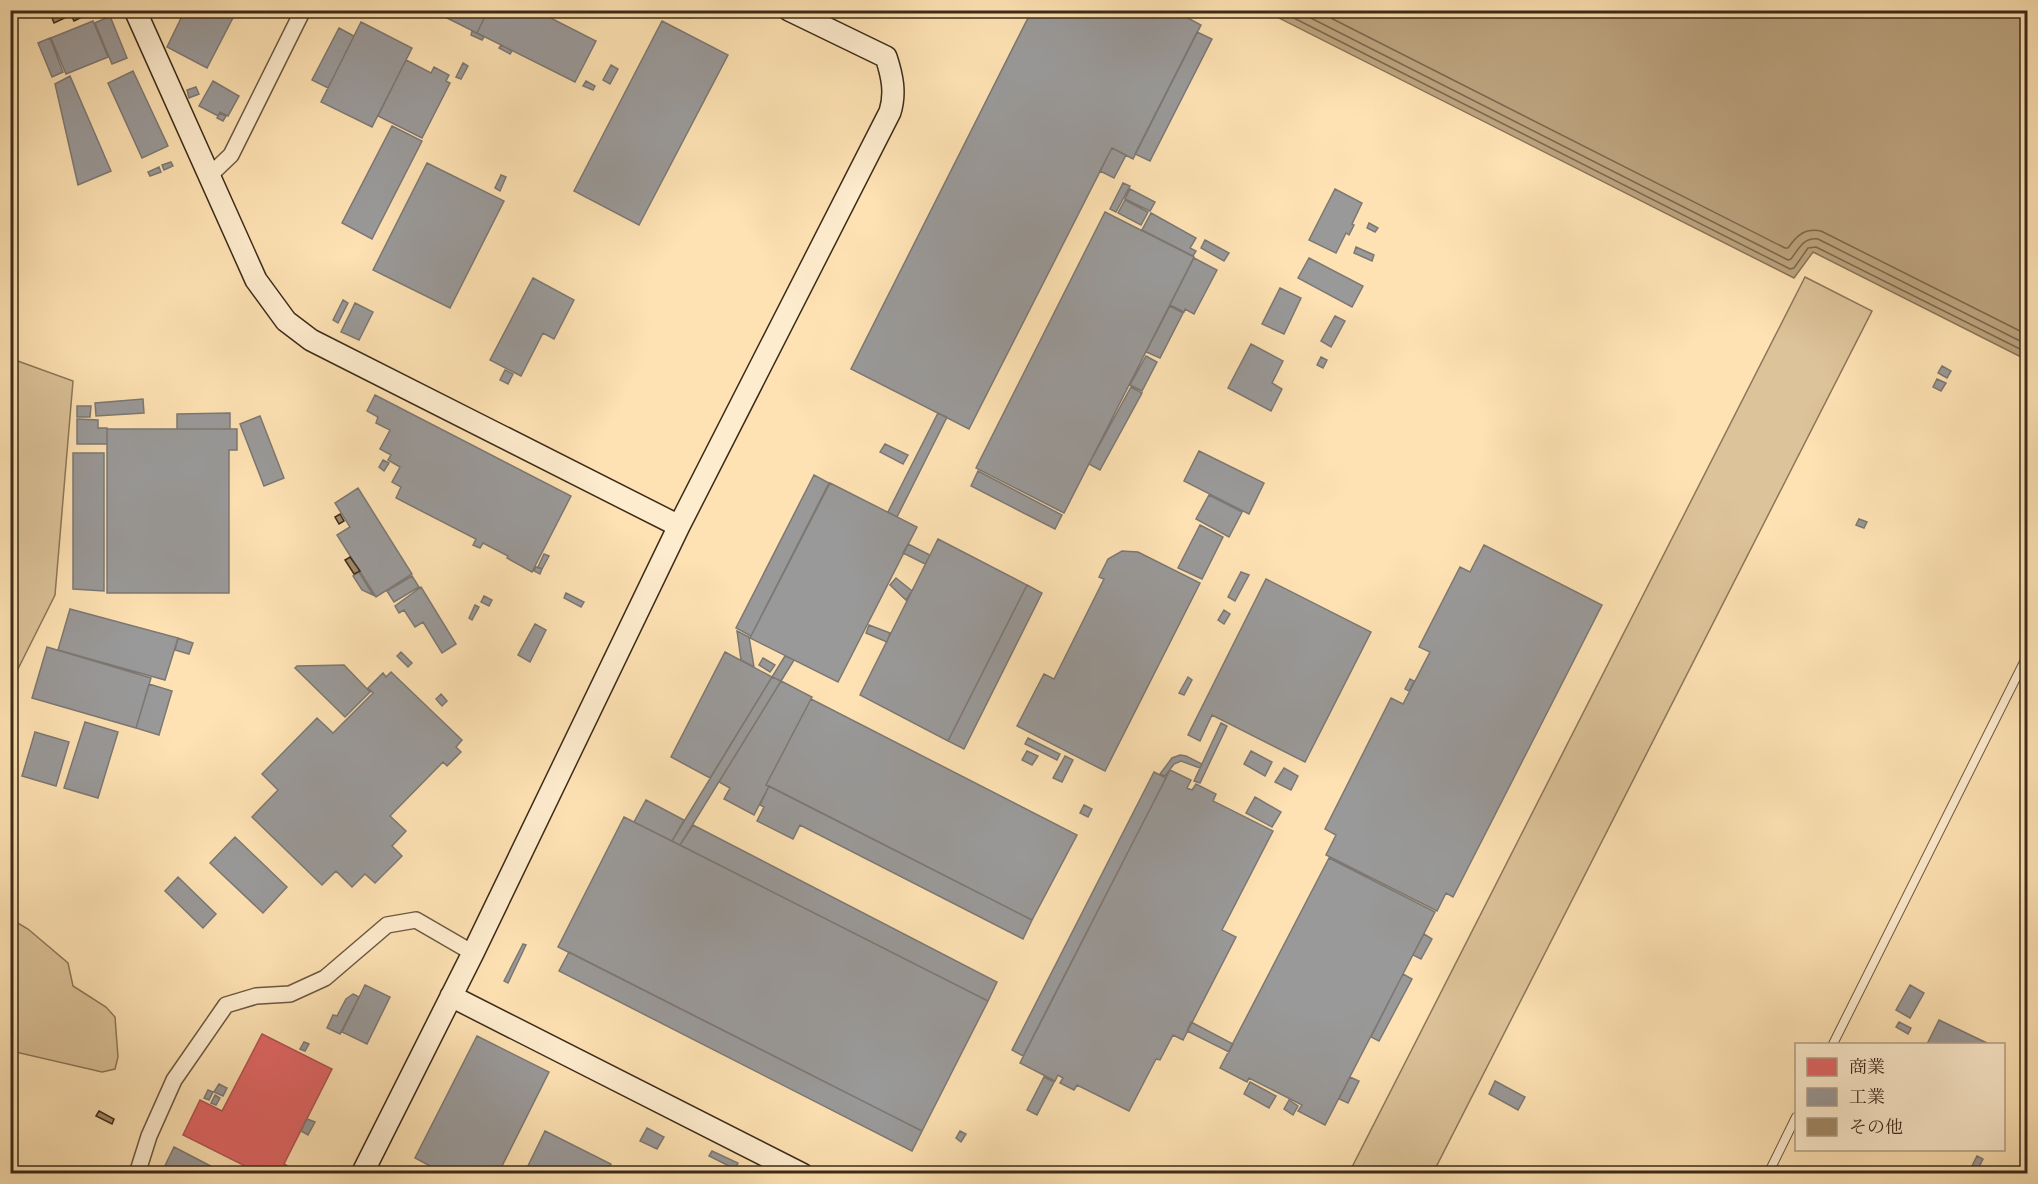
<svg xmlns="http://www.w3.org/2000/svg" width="2038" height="1184" font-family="Cardo,'Noto Serif JP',serif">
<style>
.green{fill:#ddc399;stroke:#8d7759;stroke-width:1.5}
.water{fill:#bca47f;stroke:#897456;stroke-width:1.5}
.shops{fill:#e06666;stroke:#af544f;stroke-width:1.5}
.industry{fill:#999;stroke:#7d7873;stroke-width:1.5}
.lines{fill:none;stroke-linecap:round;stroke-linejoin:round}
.shore{stroke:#7c684c;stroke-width:1.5}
.building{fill:#a18a69;stroke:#3d2b19;stroke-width:1.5}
.lane-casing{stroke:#6d5940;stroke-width:10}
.street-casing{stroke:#6d5940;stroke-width:18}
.secondary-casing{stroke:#3d2b19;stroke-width:24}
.lane{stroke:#feecce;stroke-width:8}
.street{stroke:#feecce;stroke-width:15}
.secondary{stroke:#feecce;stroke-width:21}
</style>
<rect width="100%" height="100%" fill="#fee2b3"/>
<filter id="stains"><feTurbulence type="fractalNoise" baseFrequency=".00333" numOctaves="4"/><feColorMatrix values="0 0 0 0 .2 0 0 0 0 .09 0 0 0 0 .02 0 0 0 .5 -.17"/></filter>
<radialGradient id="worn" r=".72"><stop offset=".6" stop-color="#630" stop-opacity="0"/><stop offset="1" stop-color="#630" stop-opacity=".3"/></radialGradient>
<path class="green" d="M1805,277L1872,311L1433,1173H1349Z
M15,360L73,381L55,595L12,681L11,818L10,368Z
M11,919L28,929L68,963L73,986L106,1007L115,1017L118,1057L115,1069L102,1072L11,1051Z"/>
<path class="water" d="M1265,11H2027V360L1813,252L1794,278Z"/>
<path class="shops" d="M262,1034L332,1069L284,1164L301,1174L257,1172L183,1135L200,1100L222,1111Z"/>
<path class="industry" d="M185,10H237L207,68L167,47Z
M438,10H488L477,33L437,13Z
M488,10H535L596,41L575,82L477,33Z
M679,10H692L694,12L690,18Z
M1032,10H1173L1201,25L1133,159L1112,148L969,429L851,369Z
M110,16L127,58L112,64L95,23Z
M93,21L108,57L66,74L51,38Z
M662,21L728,55L639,225L574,191Z
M361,22L412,48L372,127L321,102Z
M339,28L354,36L328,88L312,80Z
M472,31L484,37L482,40L471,35Z
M1197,32L1212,39L1150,161L1135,154Z
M50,38L63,72L52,77L38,43Z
M501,45L512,51L510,54L499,48Z
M406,60L431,73L434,67L449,75L446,81L450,83L422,138L378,116Z
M463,63L468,66L461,79L456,77Z
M611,65L618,69L610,84L603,80Z
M133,71L168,146L142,158L108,83Z
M70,76L111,171L78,185L55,84Z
M213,81L239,96L228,116L220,112L218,116L199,106Z
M586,81L595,86L593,90L583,86Z
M196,87L199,94L189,98L187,90Z
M220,113L226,116L223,121L217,118Z
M392,126L422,141L372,239L342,223Z
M1112,148L1126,155L1114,178L1100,171Z
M171,162L173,166L164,170L162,165Z
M427,163L504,201L450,308L373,270Z
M159,167L161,172L150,176L148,172Z
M501,175L506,177L500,191L495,188Z
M1123,183L1130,186L1116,212L1110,209Z
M1130,189L1155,202L1150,211L1125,199Z
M1335,189L1362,203L1352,224L1354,225L1349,235L1346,233L1336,253L1309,240Z
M1125,200L1148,212L1141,225L1118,213Z
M1105,212L1194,257L1064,513L976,468Z
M1151,213L1196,238L1190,248L1196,251L1193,256L1142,230Z
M1369,223L1378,228L1375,232L1367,228Z
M1205,240L1229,253L1224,261L1201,248Z
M1356,247L1374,255L1372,261L1354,253Z
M1194,258L1217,270L1194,314L1185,309L1184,312L1170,305Z
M1309,258L1363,286L1352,307L1298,278Z
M533,278L574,300L554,339L543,333L521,376L490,360Z
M1280,288L1301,298L1284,334L1262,324Z
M343,300L348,303L338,323L333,320Z
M355,303L373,312L359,340L341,332Z
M1170,306L1183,313L1160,358L1146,352Z
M1335,316L1345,321L1331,347L1321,341Z
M1251,344L1283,361L1272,383L1282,389L1271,411L1228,388Z
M1146,356L1157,362L1142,391L1130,385Z
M1321,357L1327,360L1323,368L1317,365Z
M1942,366L1951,371L1947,378L1938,373Z
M505,370L513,374L508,384L500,380Z
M1937,379L1946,383L1941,391L1933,387Z
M1131,387L1142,393L1100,470L1089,464Z
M375,395L571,496L532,572L507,558L508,556L483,543L480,548L473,545L476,539L396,498L401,487L392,482L400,467L388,460L391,455L380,449L390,430L376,423L378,417L367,411Z
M143,399L144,413L96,416L95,403Z
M77,406H91L90,417H77Z
M230,413V429H177V414Z
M938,413L947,417L897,517L888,512Z
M260,416L284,478L264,486L240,424Z
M77,419L98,420V428H107V444H77Z
M107,429H237V450H229V593H107Z
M885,444L908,455L903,464L880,452Z
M1199,451L1264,483L1249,514L1184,481Z
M73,453H104V591L73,589Z
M383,460L389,463L384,471L379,467Z
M978,471L1062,515L1055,529L971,486Z
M814,475L829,483L751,636L736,628Z
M830,483L917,527L838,682L750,638Z
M358,488L412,574L376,597L337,535L350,527L335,503Z
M1209,495L1242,512L1229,537L1196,519Z
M1859,519L1867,522L1864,528L1856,525Z
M1200,525L1223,537L1202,579L1178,568Z
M938,539L1027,585L948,741L860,695Z
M908,544L930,555L925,564L903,553Z
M1484,545L1602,605L1453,897L1446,893L1437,911L1326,855L1336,835L1325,829L1391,698L1403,704L1430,652L1419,647L1460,567L1470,572Z
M1122,551L1138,552L1200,583L1105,771L1017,726L1044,674L1054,679L1104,579L1099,577L1108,559Z
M544,554L549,556L542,569L538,567Z
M536,567L542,569L540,574L534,571Z
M359,572L373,595L362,590L353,576Z
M1241,572L1249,575L1235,601L1228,597Z
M412,576L419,587L394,602L387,591Z
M896,578L912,591L906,600L890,585Z
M1266,579L1371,632L1305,762L1212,715L1200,741L1188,735Z
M1027,585L1042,593L964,749L948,741Z
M421,587L456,644L442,653L423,622L415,627L404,610L399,613L395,606Z
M566,593L584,602L581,607L564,598Z
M484,596L492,600L489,606L481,602Z
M475,605L479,607L472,620L469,618Z
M70,609L178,638L165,680L58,650Z
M1224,610L1230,614L1224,624L1218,620Z
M535,624L546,630L530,662L518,655Z
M869,625L890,633L887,642L866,633Z
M737,631L749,637L754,667L741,660Z
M178,638L193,643L189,654L175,650Z
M47,647L151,678L136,728L32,698Z
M401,652L412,663L408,667L397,656Z
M725,652L772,677L710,778L671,757Z
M785,656L794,660L781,681L772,677Z
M763,658L775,665L770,672L759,665Z
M344,665L370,692L345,717L295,668L297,666Z
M391,672L462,740L456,747L461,752L447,766L443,762L390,816L406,831L392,846L402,856L375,883L365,874L352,887L336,871L322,885L252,817L278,790L262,774L317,718L333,733L373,693L368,688L383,673L386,677Z
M772,677L781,681L680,845L672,841Z
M1188,677L1192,680L1184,695L1179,693Z
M1410,679L1414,681L1409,691L1405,689Z
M781,681L812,697L766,785L769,786L754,815L724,799L730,788L719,782Z
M149,684L172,691L159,735L136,728Z
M441,694L447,701L442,706L436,699Z
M811,699L1077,835L1032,920L766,785Z
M85,722L118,732L98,798L64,788Z
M1221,723L1227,726L1200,783L1194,781Z
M35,732L69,742L56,786L22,776Z
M1028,738L1060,754L1057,760L1025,744Z
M1027,751L1038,756L1032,765L1022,760Z
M1251,751L1272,762L1265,776L1244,764Z
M1180,755L1186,756L1202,764L1200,768L1181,761L1174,764L1165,776L1160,774L1172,758Z
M1065,756L1073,760L1062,782L1053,778Z
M1284,768L1298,776L1291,790L1275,782Z
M1170,770L1191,780L1187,788L1192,790L1196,784L1216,794L1213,801L1273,831L1222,930L1236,937L1183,1040L1173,1035L1160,1060L1156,1059L1129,1111L1077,1085L1074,1090L1060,1083L1063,1078L1058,1075L1055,1081L1020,1063Z
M1154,772L1166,778L1023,1056L1012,1050Z
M769,786L1032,920L1023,939L800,825L793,839L757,821L764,807L760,805Z
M1255,797L1281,812L1272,827L1246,813Z
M646,800L684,820L672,841L634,822Z
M1084,805L1092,809L1088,817L1080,813Z
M624,817L988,1001L922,1131L558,947Z
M693,825L997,982L988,1001L680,845Z
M235,837L287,887L263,913L210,863Z
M1329,858L1435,912L1325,1125L1298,1111L1302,1105L1249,1078L1247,1082L1220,1068Z
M178,877L216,914L203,928L165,891Z
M1424,934L1432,939L1421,959L1413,955Z
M523,944L526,945L508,983L504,981Z
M569,952L922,1131L912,1151L559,971Z
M1403,974L1412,979L1379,1041L1371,1037Z
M365,985L390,997L367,1044L342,1032Z
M1910,985L1924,993L1910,1018L1896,1010Z
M353,994L359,997L340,1034L327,1028L333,1015L337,1016L346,999Z
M1939,1020L1989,1044H1927Z
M1191,1022L1233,1044L1229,1052L1187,1031Z
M1899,1022L1911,1028L1908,1034L1896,1027Z
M477,1036L549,1072L498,1174H445L415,1158Z
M304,1042L309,1044L305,1051L300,1049Z
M1044,1077L1054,1082L1037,1115L1027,1110Z
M1350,1077L1359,1081L1348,1103L1339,1099Z
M1495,1081L1525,1097L1518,1110L1489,1094Z
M1250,1082L1276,1096L1269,1108L1244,1094Z
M219,1084L227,1088L223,1096L214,1092Z
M208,1090L213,1092L209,1100L204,1098Z
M215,1095L220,1098L216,1105L211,1103Z
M1289,1100L1298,1106L1293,1115L1284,1109Z
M307,1119L315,1122L308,1135L301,1131Z
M647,1128L664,1137L657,1149L640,1141Z
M545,1131L611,1164L607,1174H524Z
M960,1131L966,1134L961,1142L956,1138Z
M174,1147L226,1174H161Z
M712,1151L738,1163L735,1169L709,1156Z
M1977,1156L1983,1159L1976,1173L1970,1170Z"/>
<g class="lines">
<path class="shore" d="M1278,10L1790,269L1794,268L1808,248L1816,247L2028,353
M1295,10L1788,260L1791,259C1799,248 1804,237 1818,239L2028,345
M1315,10L1785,248H1788C1797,235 1805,228 1821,231L2028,335"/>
</g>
<path class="building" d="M49,10H80L82,17L74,21L71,15L54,23Z
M340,514L344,521L339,524L335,517Z
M350,557L360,571L354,574L345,560Z
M99,1111L114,1119L112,1124L96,1116Z"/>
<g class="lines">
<defs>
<path id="lane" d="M1833,1044L2028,654
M1768,1174L1796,1117"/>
<path id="street" d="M209,176L231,155L303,10
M137,1174L149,1136L174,1080L226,1005L256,996L290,994L325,978L387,925L416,920L473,953"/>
<path id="secondary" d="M135,10L256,280L286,321L311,340L679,526
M451,996L802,1174
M362,1174L473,953L679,526L890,112C896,93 892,75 886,57L789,10"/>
</defs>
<use href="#lane" class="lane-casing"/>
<use href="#street" class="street-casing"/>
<use href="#secondary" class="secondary-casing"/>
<use href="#lane" class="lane"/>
<use href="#street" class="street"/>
<use href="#secondary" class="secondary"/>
</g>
<rect width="2038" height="1184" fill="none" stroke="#fee2b3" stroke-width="36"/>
<rect x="12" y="12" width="2014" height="1160" fill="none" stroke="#3d2b19" stroke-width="3"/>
<rect x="18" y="18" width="2002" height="1148" fill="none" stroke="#3d2b19" stroke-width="1.5"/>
<rect x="1795" y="1043" width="210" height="108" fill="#feecce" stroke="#b19f86" stroke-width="1.5"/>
<rect x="1807" y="1058" width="30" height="18" fill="#e06666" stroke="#b19f86" stroke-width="1.5"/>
<text x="1849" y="1073" font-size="18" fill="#3d2b19">商業</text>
<rect x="1807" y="1088" width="30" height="18" fill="#999999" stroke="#b19f86" stroke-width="1.5"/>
<text x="1849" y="1103" font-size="18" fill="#3d2b19">工業</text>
<rect x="1807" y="1118" width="30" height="18" fill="#a18a69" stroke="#b19f86" stroke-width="1.5"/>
<text x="1849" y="1133" font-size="18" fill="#3d2b19">その他</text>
<rect width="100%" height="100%" filter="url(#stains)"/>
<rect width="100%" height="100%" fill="url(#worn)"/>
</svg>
